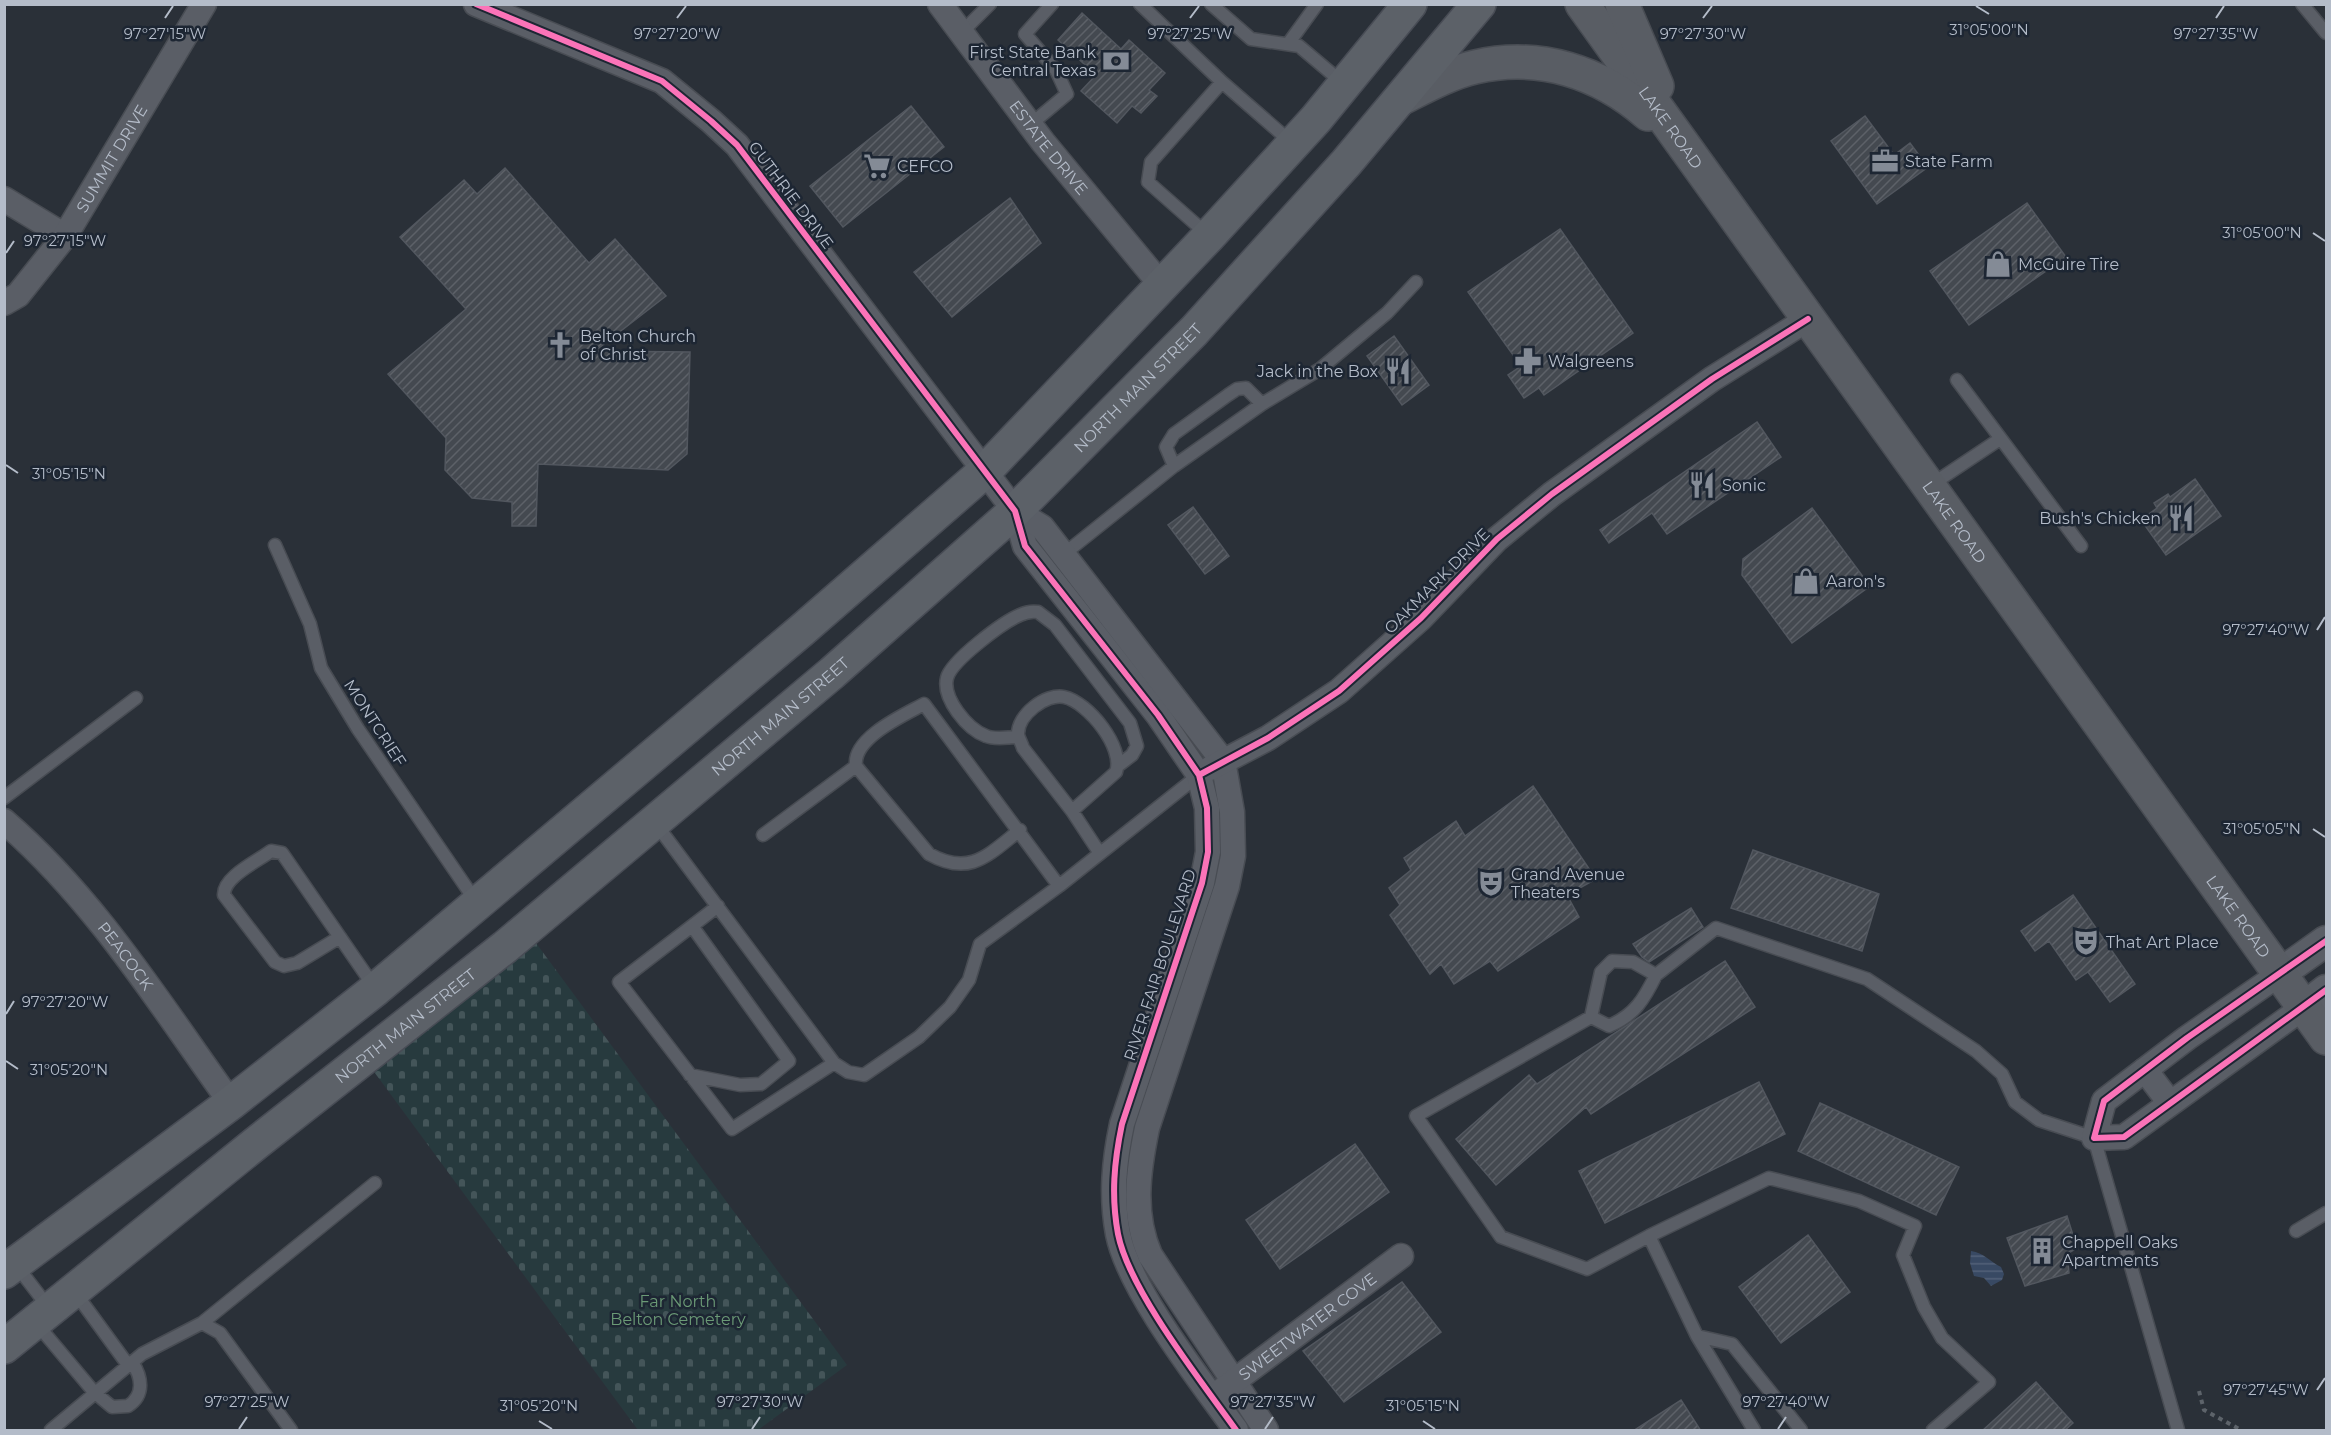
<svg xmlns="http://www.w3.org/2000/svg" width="2331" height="1435" font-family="Montserrat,sans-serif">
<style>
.cemetery{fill:url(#cemetery-stones)}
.water{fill:url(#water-rules)}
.building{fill:url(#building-hatch);stroke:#52575f;stroke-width:1.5}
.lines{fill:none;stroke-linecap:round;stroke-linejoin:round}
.service-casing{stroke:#484c53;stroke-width:15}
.minor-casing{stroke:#484c53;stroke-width:27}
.tertiary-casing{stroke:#484c53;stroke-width:33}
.secondary-casing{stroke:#484c53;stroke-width:36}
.primary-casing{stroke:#484c55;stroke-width:36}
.path{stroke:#5d636a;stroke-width:4;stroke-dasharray:4.5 4.5;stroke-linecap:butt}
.service{stroke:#5a5e66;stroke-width:12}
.minor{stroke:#5a5e66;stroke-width:24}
.tertiary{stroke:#5a5e66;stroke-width:30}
.secondary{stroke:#595d64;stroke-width:33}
.primary{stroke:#5c6168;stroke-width:33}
.cycleway-casing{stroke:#1d2633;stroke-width:10}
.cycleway{stroke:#fb73b8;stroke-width:6}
.ticks{fill:none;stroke:#b4bcc9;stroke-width:2}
.labels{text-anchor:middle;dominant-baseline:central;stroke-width:5;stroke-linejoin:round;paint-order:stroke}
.poi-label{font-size:16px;fill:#b4bcc9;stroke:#1d2633;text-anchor:start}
.street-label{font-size:16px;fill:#b4bcc9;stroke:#1d2633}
.park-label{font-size:16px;fill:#6b9a76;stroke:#1d2633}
.ticks-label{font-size:15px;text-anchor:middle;fill:#b4bcc9;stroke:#1d2633;stroke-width:5;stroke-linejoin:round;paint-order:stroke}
</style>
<defs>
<pattern id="cemetery-stones" width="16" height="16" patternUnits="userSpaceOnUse" patternTransform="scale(1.5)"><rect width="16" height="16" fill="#273a3e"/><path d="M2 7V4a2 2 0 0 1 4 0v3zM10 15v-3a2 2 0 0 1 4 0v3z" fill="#445559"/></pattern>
<pattern id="water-rules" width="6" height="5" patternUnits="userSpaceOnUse" patternTransform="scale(1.5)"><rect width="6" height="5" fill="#384963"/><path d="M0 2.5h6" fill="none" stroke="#526178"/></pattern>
<pattern id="building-hatch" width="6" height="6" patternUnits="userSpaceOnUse" patternTransform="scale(1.5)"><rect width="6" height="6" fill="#444950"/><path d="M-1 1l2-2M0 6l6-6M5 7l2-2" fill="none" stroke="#5d6168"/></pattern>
</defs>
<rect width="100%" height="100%" fill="#2a3038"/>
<path class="cemetery" d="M536,943L847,1365L758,1430H638L369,1065Z"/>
<path class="water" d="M1971,1251C1984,1253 1989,1261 2001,1267L2004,1274L2002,1280L1991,1286L1984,1278L1974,1276L1970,1263Z"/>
<path class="building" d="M1082,13L1121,49L1129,40L1165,73L1149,90L1157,96L1141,113L1132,106L1117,123L1081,91L1096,75L1058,40Z
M911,106L944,147L843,227L810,186Z
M1865,116L1894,155L1910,143L1928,167L1877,204L1831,141Z
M505,168L589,263L615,239L666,296L595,351L690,352L687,454L668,470L538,464L536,526H512V502L472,498L445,470L446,438L388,374L466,309L400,237L464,180L477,194Z
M1010,198L1041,243L952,317L914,272Z
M2027,203L2066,257L1969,325L1930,271Z
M1560,229L1633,333L1544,395L1539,388L1524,398L1508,375L1521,366L1468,292Z
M1394,336L1429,385L1402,405L1367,356Z
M1757,422L1781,457L1667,534L1652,513L1609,543L1600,530Z
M2195,479L2221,516L2166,555L2141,520L2157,508L2154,503L2168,494L2170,497Z
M1193,507L1229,556L1205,574L1168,525Z
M1812,508L1870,586L1792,643L1742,575L1743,559Z
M1533,786L1596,879L1567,895L1579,917L1498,971L1490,961L1454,984L1441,964L1430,974L1390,915L1400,905L1389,888L1411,870L1404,858L1456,821L1465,836Z
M1753,850L1879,894L1862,951L1731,908Z
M2073,895L2135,984L2110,1002L2088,972L2076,980L2049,941L2035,951L2021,931Z
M1691,908L1703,927L1649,962L1642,957L1633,944Z
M1725,961L1755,1007L1591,1114L1586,1107L1496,1185L1456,1139L1529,1075L1537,1084Z
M1759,1082L1785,1134L1605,1223L1579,1171Z
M1820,1103L1959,1167L1936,1215L1798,1151Z
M1355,1144L1389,1192L1280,1269L1246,1220Z
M2067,1216L2077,1248L2067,1254L2069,1273L2025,1286L2007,1238Z
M1808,1235L1850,1292L1781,1343L1739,1287Z
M1402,1282L1441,1332L1344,1402L1303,1351Z
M2036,1382L2073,1423L2064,1431H1982Z
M1681,1400L1701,1431H1633Z"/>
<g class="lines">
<defs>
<path id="service" d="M1140,4L1222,82
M1211,4L1251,39L1299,46L1344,84
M2302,4L2326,33
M962,32L990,4
M1288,44L1317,4
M1030,125L1067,94L1056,70L1025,34L1052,4
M1208,235L1148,182L1151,162L1222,82L1292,143
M1957,380L2081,546
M1174,466L1166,447L1174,434L1228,395L1237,389L1246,388L1262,404
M1931,485L2000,439
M275,545L310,624L321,668L358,729L477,903
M1064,554L1174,466L1262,404L1320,369L1387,313L1416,282
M1018,737C1008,737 995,740 986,736C967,729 942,698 947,678C951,661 1003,622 1020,615C1026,612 1031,611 1038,612L1055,625L1130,723L1137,746L1132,755L1119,765
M4,798L136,698
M1072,811L1116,772C1125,748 1088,702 1064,697C1046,693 1017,715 1018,735C1019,739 1022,744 1023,748L1072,811L1099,852
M656,824L834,1063L848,1072L864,1075L919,1037L950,1007L969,980L980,944L1059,886L1199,775
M1020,830C988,855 970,877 929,854L856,766C852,738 904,715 924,704L1059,886
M763,835L856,766
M718,906L619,982L732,1129L834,1063
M340,937L297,963L284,966L275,962L224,895C223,877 258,861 271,851L282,853L375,988
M1591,1017L1609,1026C1635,1015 1644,999 1656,975
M690,1075L740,1085L761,1084L789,1061L692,926
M2296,1231L2326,1213
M1649,1236L1769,1178L1859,1201L1915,1226L1903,1255L1924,1307L1942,1338L1989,1382L1933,1430
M16,1265L49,1308
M74,1291L128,1365
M36,1323L94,1392L112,1407L128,1406C145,1395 142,1377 132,1362
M202,1323L375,1183
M1697,1336L1754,1430
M51,1430L142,1354L202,1323L220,1333L291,1430
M1801,1430L1732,1344L1697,1336L1649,1236L1587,1269L1501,1237L1416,1116L1591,1017L1601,972L1612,961L1633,962L1656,975L1716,928L1867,979L1976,1051L2002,1074L2015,1102L2039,1120L2094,1138L2178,1430"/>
<g id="minor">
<path d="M476,4L662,81L711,121L737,145L1015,511L1025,546L1158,715L1199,775L1207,808L1208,852L1202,883L1122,1124C1114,1162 1111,1196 1118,1234C1129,1290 1201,1381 1236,1430"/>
<path id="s1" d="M940,4L1043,142L1163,287"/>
<path d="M4,199L65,236"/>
<path id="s2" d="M4,303L18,295L65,236L204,4"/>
<path d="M1015,511L1042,527L1223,761L1232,812L1233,856L1227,886L1147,1128C1138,1171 1132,1214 1150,1255L1266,1430"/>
<path d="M1211,768L1268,738L1339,691L1421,618L1497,539L1552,494L1712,379L1808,319"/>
<path id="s3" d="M4,821C96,900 161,1006 231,1103"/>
<path d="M2281,973L2187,1038L2104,1101L2094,1138L2124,1137L2304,1007"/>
<path d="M2145,1070L2170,1103"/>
<path id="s4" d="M1221,1391L1401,1256"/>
</g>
<path id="tertiary" d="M2281,973L2326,941
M2304,1007L2326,990"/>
<g id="secondary">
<path id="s5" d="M1582,4L2326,1038"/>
<path d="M1622,4L1657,86"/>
<path d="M1400,99C1424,87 1449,73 1475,67C1539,52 1600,72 1648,114"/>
</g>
<g id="primary">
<path d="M4,1272L231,1103L376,989L802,630L985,471L1209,236L1316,119L1410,4"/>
<path id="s6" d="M4,1347L255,1144L505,947L832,673L1015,511L1194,331L1346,163L1479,4"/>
</g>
</defs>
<use href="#service" class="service-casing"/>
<use href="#minor" class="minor-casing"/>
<use href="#tertiary" class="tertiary-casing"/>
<use href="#secondary" class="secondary-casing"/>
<use href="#primary" class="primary-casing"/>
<path class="path" d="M2199,1391L2204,1410L2241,1430"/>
<use href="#service" class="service"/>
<use href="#minor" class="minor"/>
<use href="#tertiary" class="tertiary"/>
<use href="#secondary" class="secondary"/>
<use href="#primary" class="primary"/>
<defs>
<path id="cycleway" d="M476,4L662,81L711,121L737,145L1015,511L1025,546L1158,715L1199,775L1207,808L1208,852L1202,883L1122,1124C1114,1162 1111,1196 1118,1234C1129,1290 1201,1381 1236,1430
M1199,775L1268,738L1339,691L1421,618L1497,539L1552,494L1712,379L1808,319
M2326,941L2187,1038L2104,1101L2094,1138L2124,1137L2326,990"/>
</defs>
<use href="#cycleway" class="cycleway-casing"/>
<use href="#cycleway" class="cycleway"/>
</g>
<path class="ticks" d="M1976,6L1989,14M165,18L173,6M677,18L686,6M1190,18L1199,6M1703,18L1712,6M2216,18L2224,6M2313,233L2325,241M6,253L14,241M6,465L18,473M2317,630L2325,617M2313,829L2325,837M6,1014L14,1001M6,1061L18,1069M2317,1390L2325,1378M539,1421L552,1429M1423,1421L1435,1429M239,1429L247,1417M752,1429L760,1417M1265,1429L1273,1417M1778,1429L1786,1417"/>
<defs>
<symbol id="bank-bare" viewBox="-9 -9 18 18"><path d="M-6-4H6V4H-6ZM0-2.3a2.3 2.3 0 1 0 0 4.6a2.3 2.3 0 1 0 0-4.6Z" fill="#848b96" stroke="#1d2633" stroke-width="2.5" paint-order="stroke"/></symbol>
<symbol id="office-bare" viewBox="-9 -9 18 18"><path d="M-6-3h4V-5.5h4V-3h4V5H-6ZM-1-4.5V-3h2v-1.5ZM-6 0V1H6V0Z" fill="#848b96" stroke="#1d2633" stroke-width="2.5" paint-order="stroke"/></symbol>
<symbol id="supermarket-bare" viewBox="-9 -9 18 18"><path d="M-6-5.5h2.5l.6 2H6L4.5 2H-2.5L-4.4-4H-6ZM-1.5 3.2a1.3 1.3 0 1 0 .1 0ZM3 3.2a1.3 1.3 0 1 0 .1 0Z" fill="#848b96" stroke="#1d2633" stroke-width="2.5" paint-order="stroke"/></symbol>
<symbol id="shop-bare" viewBox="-9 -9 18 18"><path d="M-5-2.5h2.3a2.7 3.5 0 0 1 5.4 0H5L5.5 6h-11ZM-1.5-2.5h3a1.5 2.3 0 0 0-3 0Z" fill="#848b96" stroke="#1d2633" stroke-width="2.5" paint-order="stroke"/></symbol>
<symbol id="church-bare" viewBox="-9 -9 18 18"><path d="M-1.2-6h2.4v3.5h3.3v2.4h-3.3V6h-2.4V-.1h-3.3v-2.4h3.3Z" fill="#848b96" stroke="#1d2633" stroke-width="2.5" paint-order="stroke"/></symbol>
<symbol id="pharmacy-bare" viewBox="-9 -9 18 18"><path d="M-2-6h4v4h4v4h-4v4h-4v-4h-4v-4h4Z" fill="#848b96" stroke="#1d2633" stroke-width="2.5" paint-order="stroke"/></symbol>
<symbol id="restaurant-bare" viewBox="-9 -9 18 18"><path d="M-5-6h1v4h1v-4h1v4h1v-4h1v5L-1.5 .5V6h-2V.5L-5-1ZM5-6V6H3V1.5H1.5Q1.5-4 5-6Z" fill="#848b96" stroke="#1d2633" stroke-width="2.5" paint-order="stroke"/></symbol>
<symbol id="theatre-bare" viewBox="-9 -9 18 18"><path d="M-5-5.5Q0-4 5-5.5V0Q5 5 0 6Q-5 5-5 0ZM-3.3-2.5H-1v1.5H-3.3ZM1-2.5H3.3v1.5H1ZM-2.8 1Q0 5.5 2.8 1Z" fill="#848b96" stroke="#1d2633" stroke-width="2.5" paint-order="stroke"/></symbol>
<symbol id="building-bare" viewBox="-9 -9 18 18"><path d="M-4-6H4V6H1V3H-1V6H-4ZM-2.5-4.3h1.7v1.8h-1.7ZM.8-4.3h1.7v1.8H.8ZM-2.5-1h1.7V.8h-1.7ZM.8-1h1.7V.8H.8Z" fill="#848b96" stroke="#1d2633" stroke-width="2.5" paint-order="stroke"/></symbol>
</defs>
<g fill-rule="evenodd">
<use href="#bank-bare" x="1097" y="42" width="38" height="38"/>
<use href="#office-bare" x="1866" y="142" width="38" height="38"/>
<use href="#supermarket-bare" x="858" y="147" width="38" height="38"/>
<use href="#shop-bare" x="1979" y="245" width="38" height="38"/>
<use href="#church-bare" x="541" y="326" width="38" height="38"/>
<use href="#pharmacy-bare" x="1509" y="342" width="38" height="38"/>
<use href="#restaurant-bare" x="1379" y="352" width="38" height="38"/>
<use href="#restaurant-bare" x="1683" y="466" width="38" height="38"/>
<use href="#restaurant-bare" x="2162" y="499" width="38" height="38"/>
<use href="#shop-bare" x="1787" y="562" width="38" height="38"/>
<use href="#theatre-bare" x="1472" y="864" width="38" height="38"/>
<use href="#theatre-bare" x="2067" y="923" width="38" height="38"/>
<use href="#building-bare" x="2023" y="1232" width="38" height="38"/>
</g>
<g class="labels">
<g class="poi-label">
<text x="1096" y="52" text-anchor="end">First State Bank<tspan x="1096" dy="18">Central Texas</tspan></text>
<text x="1905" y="161">State Farm</text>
<text x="897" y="166">CEFCO</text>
<text x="2018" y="264">McGuire Tire</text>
<text x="580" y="336">Belton Church<tspan x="580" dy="18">of Christ</tspan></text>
<text x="1548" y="361">Walgreens</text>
<text x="1378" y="371" text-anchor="end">Jack in the Box</text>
<text x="1722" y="485">Sonic</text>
<text x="2161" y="518" text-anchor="end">Bush's Chicken</text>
<text x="1826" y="581">Aaron's</text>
<text x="1511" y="874">Grand Avenue<tspan x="1511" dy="18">Theaters</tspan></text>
<text x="2106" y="942">That Art Place</text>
<text x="2062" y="1242">Chappell Oaks<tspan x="2062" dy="18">Apartments</tspan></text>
</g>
<g class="street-label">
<text stroke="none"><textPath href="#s5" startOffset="152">LAKE ROAD</textPath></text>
<text stroke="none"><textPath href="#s1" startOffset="180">ESTATE DRIVE</textPath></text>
<text stroke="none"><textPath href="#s2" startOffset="182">SUMMIT DRIVE</textPath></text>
<text transform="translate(791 195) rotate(53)">GUTHRIE DRIVE</text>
<text stroke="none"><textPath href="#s6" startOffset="1486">NORTH MAIN STREET</textPath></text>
<text stroke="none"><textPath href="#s5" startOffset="638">LAKE ROAD</textPath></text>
<text transform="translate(1437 581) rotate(-45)">OAKMARK DRIVE</text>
<text stroke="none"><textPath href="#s6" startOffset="1000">NORTH MAIN STREET</textPath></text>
<text transform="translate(375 723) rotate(57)">MONTCRIEF</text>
<text stroke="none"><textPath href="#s5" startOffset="1124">LAKE ROAD</textPath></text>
<text stroke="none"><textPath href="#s3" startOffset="182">PEACOCK</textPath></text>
<text transform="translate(1160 965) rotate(-72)">RIVER FAIR BOULEVARD</text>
<text stroke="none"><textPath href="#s6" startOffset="514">NORTH MAIN STREET</textPath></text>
<text stroke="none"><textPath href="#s4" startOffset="108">SWEETWATER COVE</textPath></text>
</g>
<g class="park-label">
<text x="678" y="1301">Far North<tspan x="678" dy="18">Belton Cemetery</tspan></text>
</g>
</g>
<g class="ticks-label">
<text x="1989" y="35">31°05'00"N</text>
<text x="165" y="39">97°27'15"W</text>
<text x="677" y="39">97°27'20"W</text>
<text x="1190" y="39">97°27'25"W</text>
<text x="1703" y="39">97°27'30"W</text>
<text x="2216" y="39">97°27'35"W</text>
<text x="2262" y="238">31°05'00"N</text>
<text x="65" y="246">97°27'15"W</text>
<text x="69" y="479">31°05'15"N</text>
<text x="2266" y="635">97°27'40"W</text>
<text x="2262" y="834">31°05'05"N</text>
<text x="65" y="1007">97°27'20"W</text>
<text x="69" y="1075">31°05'20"N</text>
<text x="2266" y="1395">97°27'45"W</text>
<text x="247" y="1407">97°27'25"W</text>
<text x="760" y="1407">97°27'30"W</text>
<text x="1273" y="1407">97°27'35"W</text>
<text x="1786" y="1407">97°27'40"W</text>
<text x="539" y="1411">31°05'20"N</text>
<text x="1423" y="1411">31°05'15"N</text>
</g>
<rect width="2331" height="1435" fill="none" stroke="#b4bcc9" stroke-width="12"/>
</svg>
